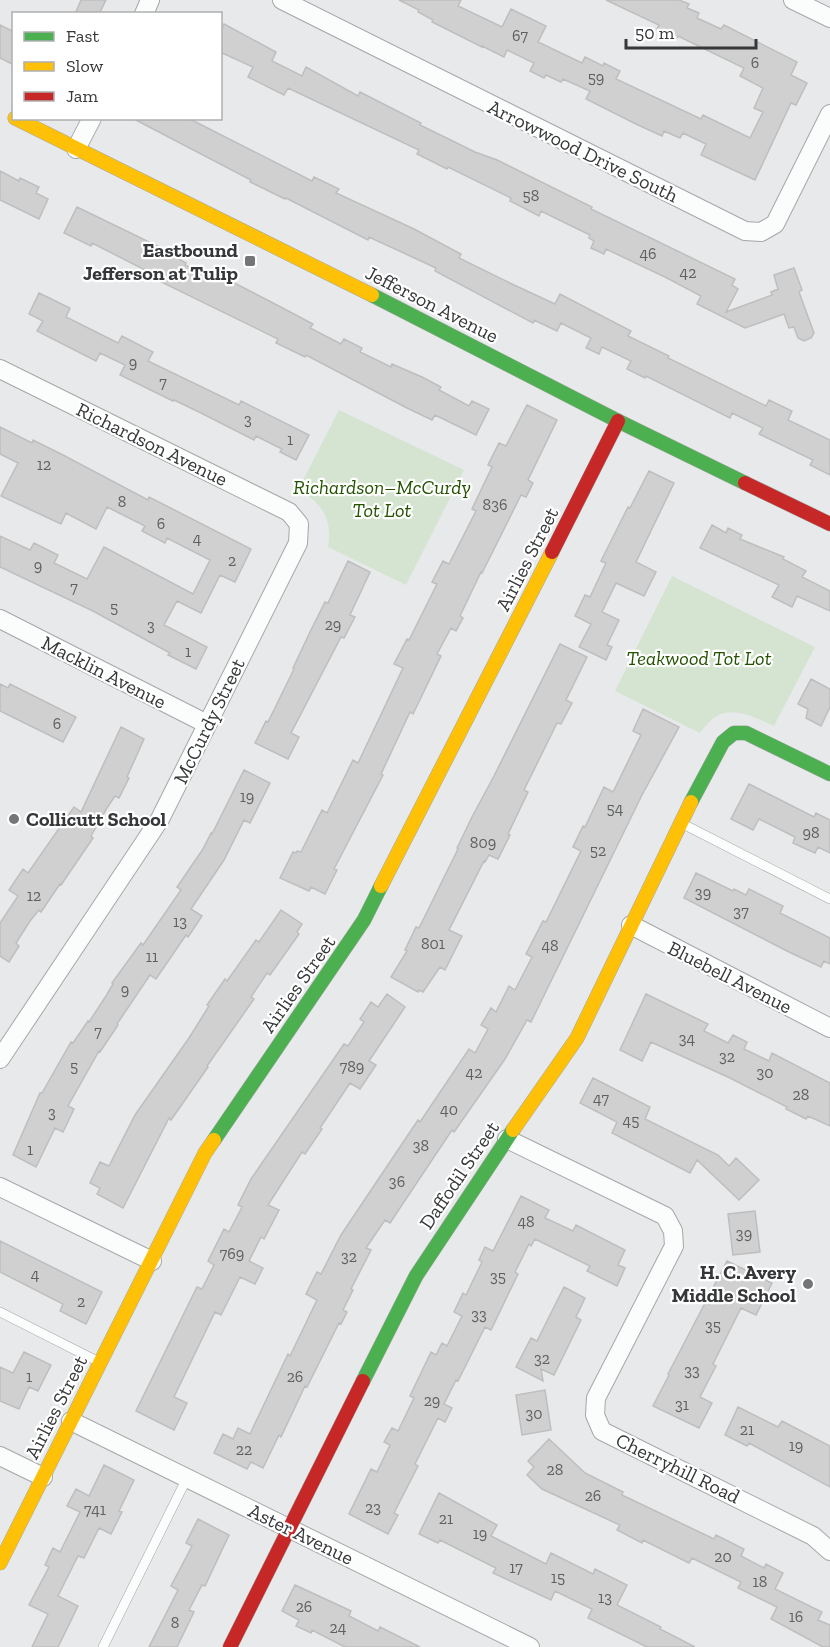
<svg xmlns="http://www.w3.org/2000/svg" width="830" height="1647" font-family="'Zilla Slab',serif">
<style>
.green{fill:#d5e4d1}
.building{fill:#d0d0d0;stroke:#bebebe;stroke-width:1.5}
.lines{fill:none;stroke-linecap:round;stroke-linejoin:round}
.lane-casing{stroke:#a5a7a8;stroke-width:10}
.street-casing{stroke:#a5a7a8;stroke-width:20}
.fast-casing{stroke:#a5a7a8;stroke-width:15}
.slow-casing{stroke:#a5a7a8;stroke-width:15}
.jam-casing{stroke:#a5a7a8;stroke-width:15}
.lane{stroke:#fbfcfc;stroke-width:9}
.street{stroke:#fbfcfc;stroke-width:18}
.fast{stroke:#4caf50;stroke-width:14}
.slow{stroke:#ffc107;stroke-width:14}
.jam{stroke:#c62828;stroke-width:14}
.poi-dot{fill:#747577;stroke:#fff;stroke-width:2}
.labels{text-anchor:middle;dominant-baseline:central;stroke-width:4.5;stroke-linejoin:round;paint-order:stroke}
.number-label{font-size:16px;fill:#5f6061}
.street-label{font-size:20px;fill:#363739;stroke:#fff}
.poi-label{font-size:20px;font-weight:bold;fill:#363739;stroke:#fff;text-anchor:end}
.park-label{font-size:20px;font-style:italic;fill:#235200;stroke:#fff}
</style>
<rect width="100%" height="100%" fill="#e7e9eb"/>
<path class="green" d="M339,410L464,470L406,585L328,547C333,520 322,502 298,490Z
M672,576L815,647L774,726C745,713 722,700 700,733L615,691Z"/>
<path class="building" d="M81,0H106L99,14H75Z
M399,0H461L458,6L502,27L511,9L546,26L538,42L582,63L585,57L603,66L604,63L620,71L616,79L701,119L703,115L750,138L763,112L754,108L763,88L740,76L744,68L678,36L677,38L657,29L659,25L606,0H679L689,4L687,8L699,13L697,18L721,29L724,25L797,62L791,75L807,83L796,105L791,103L755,180L701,155L706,144L683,133L680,138L664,131L662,136L638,125L586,99L590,91L563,79L561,82L546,75L544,78L530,71L534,63L507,50L504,57L482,46V47L432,22L433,20L418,12L419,10Z
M224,24L276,52L272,61L302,76L306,67L358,96L360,92L421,123L420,125L475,152L497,160L592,207L591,209L735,279L732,285L738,289L726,312L772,295L771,292L778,289L774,275L794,268L802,290L799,292L814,333L811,338L804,341L798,338L794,327L789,328L784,314L745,328L697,304L701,296L667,278L606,249L604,254L591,248L594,241L589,238L590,235L541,211L539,216L510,201L511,198L448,167L447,169L417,154L419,150L288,88L284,95L248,77L253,67L220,52V32Z
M0,25L14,32V65L0,58Z
M132,118H188L312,181L314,177L339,189L336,193L414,229L461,254L459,258L514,285L555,304L560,294L631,331L628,336L669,356L668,358L766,406L769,400L792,411L788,420L830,440V475L810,465L813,460L759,434L763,428L732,413L730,418L646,376L645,378L627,369L631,361L602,347L599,354L586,348L591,338L561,323L557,331L534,320L533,323L435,271L436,268L369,237L368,240L286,198L285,199L250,182L251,180Z
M0,171L19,181L20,178L39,187L36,193L48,199L39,219L0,200Z
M77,207L180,257L179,259L186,263L185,265L216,281L219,275L275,304L313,324L310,328L341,344L344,339L362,348L360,352L391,367L392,364L422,377L441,387L439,390L469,406L472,401L489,409L476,435L435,415L432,420L407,408L306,355L305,357L276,343L278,339L147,275L149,272L92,243L91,246L64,233Z
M39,293L70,308L66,317L118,343L122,336L153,352L148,361L239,405L241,401L309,435L296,460L280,452L282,449L256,436L254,440L201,413L174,400L173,401L120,375L125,365L100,353L96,361L37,331L43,321L29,314Z
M527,405L557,420L528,480L533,483L526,497L521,495L482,573L481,572L460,616L463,618L456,631L451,628L437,654L441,656L413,714L410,712L381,774L383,775L334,869L337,870L325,894L311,887L309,891L280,878L293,852L296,853L297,851L301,852L322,810L327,813L353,760L358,763L403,668L394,664L407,639L409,640L437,584L432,582L443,561L449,564L476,511L472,509L492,467L488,465L499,443L506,446Z
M0,427L32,443L33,440L63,455L148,500L149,497L251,549L235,582L220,575L201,613L177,601L164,625L207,647L196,669L168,655L170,653L93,611L0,567V536L30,550L34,543L58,555L54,563L87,579L104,547L193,594L210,560L167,538L165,543L142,531L145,526L107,507L96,529L66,513L61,524L1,496L18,463L0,454Z
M649,471L674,483L636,562L656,572L644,596L616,583L602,612L619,620L607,645L612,647L606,660L579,647L591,624L575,616L585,595L590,597L606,563L601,561L628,507L630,508Z
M712,525L726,533L728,528L742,535L740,539L784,557L783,559L806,571L802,577L830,591V611L797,596L792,607L772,597L779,585L700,548Z
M348,561L370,572L350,615L355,617L344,638L341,637L291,733L299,737L288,759L255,743L266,721L268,722L294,669L293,668L310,632L325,602L328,603Z
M560,644L587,657L566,700L572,703L561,724L557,723L524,790L528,792L508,834L510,835L498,859L489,855L485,862L484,861L449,930L462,936L445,970L440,967L423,992L419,990L418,992L391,977L407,951L405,950L416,927L419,928L458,849L457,848L472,817L494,776Z
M811,679L830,689V707L821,726L806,718L808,709L798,704Z
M0,684L8,688L10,684L76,717L63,742L0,711Z
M643,709L679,727L642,795L531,1022L527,1020L505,1059L454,1132L452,1130L390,1223L385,1220L366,1248L371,1250L351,1289L353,1290L343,1310L347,1312L341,1324L339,1323L307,1387L305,1386L281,1437L279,1435L263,1468L251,1462L247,1469L214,1453L223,1434L233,1439L238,1428L250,1434L288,1354L290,1356L317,1300L306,1294L317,1272L321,1274L341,1235L418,1120L420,1122L469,1049L475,1053L488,1029L481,1025L491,1008L496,1012L509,986L515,990L532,957L526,954L543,921L546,922L581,851L573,847L583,826L585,827L604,787L613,792L641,735L633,731Z
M121,727L144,739L127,777L129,778L119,798L115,796L107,808L91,836L93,838L61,885L60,884L41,912L39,910L30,921L16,943L19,946L9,962L0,956V923L18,896L9,890L23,869L28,873L74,807L81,812Z
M244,770L270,783L250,823L244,820L224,860L191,909L202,916L188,937L186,935L156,979L150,975L117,1024L118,1025L100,1052L99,1051L68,1106L74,1109L63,1132L55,1128L36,1167L13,1155L40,1093H42L71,1042L73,1043L88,1021L89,1022L106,996L113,984L112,983L141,943L143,945L181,890L177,887L203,849L211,833L212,834Z
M749,784L814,817L816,813L830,820V853L818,847L815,853L793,843L795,837L759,819L753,830L731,819Z
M696,873L733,891L734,889L746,895L749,889L783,906L780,913L830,938V964L824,961L821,967L789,952L684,898Z
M281,910L302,924L297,932L299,934L270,975L267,973L251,997L254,999L207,1066L208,1067L171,1120L169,1118L123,1208L97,1194L100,1188L90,1183L100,1162L109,1166L135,1115L189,1038L209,1006L207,1005L225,979L227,981L256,940L259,942Z
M387,994L405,1007L369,1061L376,1065L360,1089L350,1083L320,1128L322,1129L305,1154L302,1152L268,1205L279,1210L264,1239L261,1237L249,1261L263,1268L255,1284L240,1277L221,1315L215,1312L174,1397L187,1403L174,1430L136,1411L197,1287L202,1289L214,1265L208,1261L224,1229L229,1232L242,1207L238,1205L251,1179L344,1044L348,1046L364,1022L360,1019L371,1002L378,1007Z
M646,994L708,1024L704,1031L728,1043L733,1035L747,1042L744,1049L769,1061L772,1053L830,1083V1126L808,1116L806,1119L786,1109L787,1107L730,1078L651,1042L642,1061L620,1050Z
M593,1078L650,1107L645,1119L718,1155L729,1166L736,1158L759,1180L739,1200L697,1160L690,1173L612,1133L617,1122L580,1103Z
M521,1196L549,1210L545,1218L573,1231L576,1225L625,1250L618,1265L625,1268L617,1286L587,1271L590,1266L535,1239L531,1246L529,1244L515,1272L518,1274L491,1330L485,1327L458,1381L456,1380L444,1404L452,1408L445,1422L438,1418L415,1464L418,1466L394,1513L398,1515L388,1534L349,1514L371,1469L377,1472L390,1445L384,1442L392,1428L398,1431L414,1398L410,1396L431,1352L436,1355L442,1343L447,1346L462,1316L454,1312L463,1293L466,1295L482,1262L479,1260L485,1247L493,1251Z
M755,1211L760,1252L733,1255L728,1214Z
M0,1241L102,1292L86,1324L60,1311L63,1304L0,1272Z
M727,1261L772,1283L756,1315L741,1308L713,1364L716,1366L700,1397L712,1403L699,1428L653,1406L669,1375L668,1374Z
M564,1287L585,1298L576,1317L581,1320L554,1375L541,1369L543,1381L516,1367L531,1338L537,1341Z
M24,1352L51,1365L38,1391L29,1387L19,1409L0,1401V1367L13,1373Z
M545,1390L551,1430L522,1435L516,1395Z
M738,1407L778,1427L782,1421L830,1446V1487L749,1443L747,1446L725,1435Z
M549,1439L585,1473L623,1492L622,1495L714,1539L716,1535L744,1549L741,1556L764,1568L766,1564L783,1573L775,1589L822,1612L818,1620L830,1625V1647H823L771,1619L777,1607L738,1588L741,1582L692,1558L689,1563L643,1540L642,1543L617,1530L620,1525L542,1489L527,1475L534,1467L528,1461Z
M104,1465L134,1480L119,1511L122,1512L111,1534L99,1528L84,1558L78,1556L58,1596L78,1606L58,1647H32L48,1614L29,1605L49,1567L45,1565L53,1548L60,1552L80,1512L67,1506L76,1489L89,1496Z
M439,1493L497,1525L491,1536L546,1564L551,1553L593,1574L595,1569L627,1585L617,1605L661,1627L660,1629L695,1647H647L588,1618L592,1609L555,1591L551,1600L493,1573L496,1568L440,1540L438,1543L419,1534Z
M198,1519L229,1535L205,1586L202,1585L189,1610L194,1612L177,1647H149L178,1590L171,1586L192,1546L186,1543Z
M295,1585L351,1611L349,1616L378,1631L380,1627L420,1647H345L312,1630L311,1633L296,1626L299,1620L282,1611Z"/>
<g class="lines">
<defs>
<path id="lane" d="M683,824L830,899
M0,1312L97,1361
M103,1647L187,1478"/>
<path id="street" d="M282,0L745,231L761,232L775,224L830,114
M793,0L830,18
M144,14L150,0
M76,149L92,118
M0,369L289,512L299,524L298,543L160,819L0,1059
M0,619L207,724
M631,925L830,1028
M507,1139L665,1216L673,1231L674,1246L596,1398L595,1415L602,1431L813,1536L830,1551
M0,1187L152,1261
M71,1421L530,1647
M0,1456L43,1477"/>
<path id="fast" d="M372,295L618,421L745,483
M691,802L723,742L734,733H746L830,774
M214,1140L364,920L381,886
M363,1381L416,1276L513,1130"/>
<path id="slow" d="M15,118L372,295
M381,886L552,552
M513,1130L577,1038L691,802
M0,1563L205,1153L214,1140"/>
<path id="jam" d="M745,483L830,524
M552,552L618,421
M230,1647L363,1381"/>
</defs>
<use href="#lane" class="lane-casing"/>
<use href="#street" class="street-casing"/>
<use href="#fast" class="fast-casing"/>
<use href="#slow" class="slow-casing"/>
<use href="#jam" class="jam-casing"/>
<use href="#lane" class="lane"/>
<use href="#street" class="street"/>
<use href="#fast" class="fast"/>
<use href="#slow" class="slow"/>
<use href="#jam" class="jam"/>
</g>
<g class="poi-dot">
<rect x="244" y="255" width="12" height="12" rx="3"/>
<circle cx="14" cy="819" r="6"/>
<circle cx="808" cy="1284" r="6"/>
</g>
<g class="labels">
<g class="number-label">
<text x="520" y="35">67</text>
<text x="755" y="62">6</text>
<text x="596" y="77">59</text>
<text x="531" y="195">58</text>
<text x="648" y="253">46</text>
<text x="688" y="272">42</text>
<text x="133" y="362">9</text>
<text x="163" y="382">7</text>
<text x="248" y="419">3</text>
<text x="290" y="439">1</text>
<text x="44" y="464">12</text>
<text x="122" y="501">8</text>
<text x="495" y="504">836</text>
<text x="161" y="523">6</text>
<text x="197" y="538">4</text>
<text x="232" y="560">2</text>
<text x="38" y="565">9</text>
<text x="74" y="587">7</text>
<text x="114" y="607">5</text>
<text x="333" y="624">29</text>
<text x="151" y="625">3</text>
<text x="188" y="651">1</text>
<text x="57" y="723">6</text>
<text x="247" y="796">19</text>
<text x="615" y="808">54</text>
<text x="811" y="832">98</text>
<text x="483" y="842">809</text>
<text x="598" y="850">52</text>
<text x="703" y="892">39</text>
<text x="34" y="895">12</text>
<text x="741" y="911">37</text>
<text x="180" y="921">13</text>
<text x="433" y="943">801</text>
<text x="550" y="945">48</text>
<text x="152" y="956">11</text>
<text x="125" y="989">9</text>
<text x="98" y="1031">7</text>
<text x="687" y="1038">34</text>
<text x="727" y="1056">32</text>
<text x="74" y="1066">5</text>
<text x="352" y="1066">789</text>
<text x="474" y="1072">42</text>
<text x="765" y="1072">30</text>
<text x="801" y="1094">28</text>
<text x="601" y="1098">47</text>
<text x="449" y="1109">40</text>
<text x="52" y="1112">3</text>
<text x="631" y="1120">45</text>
<text x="421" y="1145">38</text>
<text x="30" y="1149">1</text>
<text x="397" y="1181">36</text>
<text x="526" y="1221">48</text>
<text x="744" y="1233">39</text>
<text x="232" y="1253">769</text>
<text x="349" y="1256">32</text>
<text x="35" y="1274">4</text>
<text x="498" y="1276">35</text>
<text x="81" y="1301">2</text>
<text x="479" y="1314">33</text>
<text x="713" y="1325">35</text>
<text x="542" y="1358">32</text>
<text x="692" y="1370">33</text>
<text x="29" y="1376">1</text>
<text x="295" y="1376">26</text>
<text x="432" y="1400">29</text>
<text x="682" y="1404">31</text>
<text x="534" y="1413">30</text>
<text x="747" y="1429">21</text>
<text x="796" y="1445">19</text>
<text x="244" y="1449">22</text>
<text x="555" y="1469">28</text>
<text x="593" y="1495">26</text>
<text x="373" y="1507">23</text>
<text x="95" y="1509">741</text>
<text x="446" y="1518">21</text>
<text x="480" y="1533">19</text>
<text x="723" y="1556">20</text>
<text x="516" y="1567">17</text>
<text x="558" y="1577">15</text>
<text x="760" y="1581">18</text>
<text x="605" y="1597">13</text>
<text x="304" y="1606">26</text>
<text x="796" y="1616">16</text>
<text x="175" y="1622">8</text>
<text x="338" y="1627">24</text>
</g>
<g class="street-label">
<text transform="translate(583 151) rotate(26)">Arrowwood Drive South</text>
<text transform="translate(432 304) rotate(27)">Jefferson Avenue</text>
<text transform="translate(152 444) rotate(26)">Richardson Avenue</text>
<text transform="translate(527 559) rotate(-63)">Airlies Street</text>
<text transform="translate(104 672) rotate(27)">Macklin Avenue</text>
<text transform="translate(209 721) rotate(-64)">McCurdy Street</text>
<text transform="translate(730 977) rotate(27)">Bluebell Avenue</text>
<text transform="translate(298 984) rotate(-55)">Airlies Street</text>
<text transform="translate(459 1175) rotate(-56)">Daffodil Street</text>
<text transform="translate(56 1407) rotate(-63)">Airlies Street</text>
<text transform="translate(678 1468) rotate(26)">Cherryhill Road</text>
<text transform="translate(301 1534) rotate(26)">Aster Avenue</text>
</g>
<g class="poi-label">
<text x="238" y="250">Eastbound<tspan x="238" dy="23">Jefferson at Tulip</tspan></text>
<text x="26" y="819" text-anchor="start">Collicutt School</text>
<text x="796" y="1272">H. C. Avery<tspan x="796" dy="23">Middle School</tspan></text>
</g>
<g class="park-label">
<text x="382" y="487">Richardson–McCurdy<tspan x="382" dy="23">Tot Lot</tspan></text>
<text x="699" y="658">Teakwood Tot Lot</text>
</g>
</g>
<rect x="12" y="12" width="210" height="108" fill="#ffffff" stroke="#afafb0" stroke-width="1.5"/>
<rect x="24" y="32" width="30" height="9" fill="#4caf50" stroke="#afafb0" stroke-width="1.5"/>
<text x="66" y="42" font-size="18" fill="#363739">Fast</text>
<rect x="24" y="62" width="30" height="9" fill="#ffc107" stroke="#afafb0" stroke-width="1.5"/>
<text x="66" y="72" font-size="18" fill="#363739">Slow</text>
<rect x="24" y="92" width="30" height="9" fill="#c62828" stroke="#afafb0" stroke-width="1.5"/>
<text x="66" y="102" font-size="18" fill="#363739">Jam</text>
<path d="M626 39v9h130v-9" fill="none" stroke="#363739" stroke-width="3"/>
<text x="635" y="39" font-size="18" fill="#363739" stroke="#ffffff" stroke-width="4.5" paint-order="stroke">50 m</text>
</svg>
